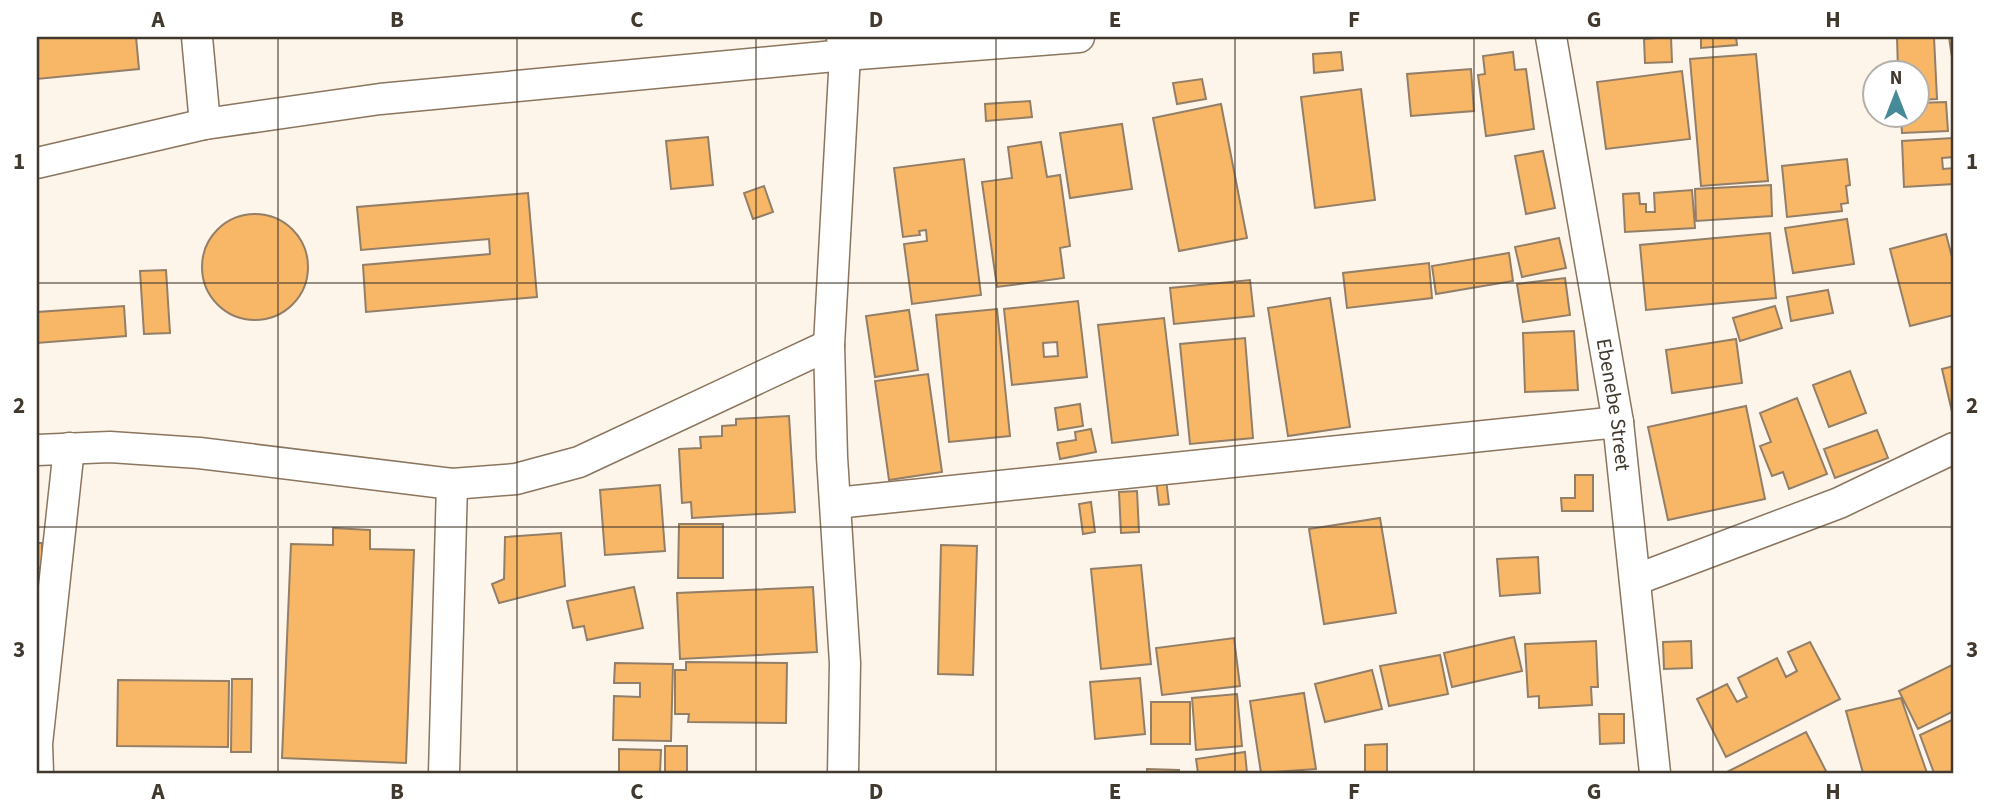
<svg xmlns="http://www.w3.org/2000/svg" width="1991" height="810" font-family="'Source Sans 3',sans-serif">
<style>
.building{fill:#f8b767;stroke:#937e67;stroke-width:2;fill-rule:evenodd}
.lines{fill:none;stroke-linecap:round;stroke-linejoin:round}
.street-casing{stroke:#8a755e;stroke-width:33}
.street{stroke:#fff;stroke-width:30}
.grid{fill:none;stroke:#41382e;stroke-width:2;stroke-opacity:0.55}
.labels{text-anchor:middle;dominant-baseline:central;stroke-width:5;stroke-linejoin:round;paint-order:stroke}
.street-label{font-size:21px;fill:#41382e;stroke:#fff}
.neatline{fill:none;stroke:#41382e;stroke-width:2.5}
.grid-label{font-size:23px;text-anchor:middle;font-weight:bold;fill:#41382e}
</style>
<rect width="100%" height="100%" fill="#fef5ea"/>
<path class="building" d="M37,37H136L139,69L37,79Z
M1671,37L1672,62L1645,63L1644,39Z
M1701,37H1736L1737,45L1701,48Z
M1897,37H1934L1937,99L1918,100V74L1898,71Z
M1949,37H1954V71Z
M1341,52L1343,70L1314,73L1313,54Z
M1513,52L1515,70L1526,69L1534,129L1486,136L1478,75L1485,74L1483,56Z
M1756,54L1768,181L1701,186L1690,59Z
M1471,69L1474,111L1411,116L1407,74Z
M1682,71L1690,139L1606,149L1597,82Z
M1202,79L1206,99L1177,104L1173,83Z
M1361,89L1375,200L1315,208L1301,97Z
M1030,101L1032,117L986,121L985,104Z
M1946,102L1948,131L1902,133L1901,116H1918V103Z
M1221,104L1247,238L1179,251L1153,118Z
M1122,124L1132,189L1070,198L1060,133Z
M708,137L713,185L671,189L666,141Z
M1953,138L1954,157L1942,158L1943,169L1954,168V184L1904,187L1902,141Z
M1041,142L1047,177L1060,175L1070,246L1060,248L1064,278L997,287L982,182L1012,178L1008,147Z
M1543,151L1555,208L1526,214L1515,156Z
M964,159L981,295L912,304L904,244L927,241L926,230L919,231L920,235L903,237L894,168Z
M1847,159L1850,185L1846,186L1848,203L1841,204L1842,211L1787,217L1782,166Z
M1771,185L1772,216L1696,221L1695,189Z
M764,186L773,212L753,219L744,193Z
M1692,190L1695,228L1625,232L1623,194L1639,193L1640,204H1646V212H1655L1654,193Z
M528,193L537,297L366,312L363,265L490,254L489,239L361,250L357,207Z
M202 267a53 53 0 1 1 106 0a53 53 0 1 1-106 0Z
M1847,219L1854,264L1793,273L1785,228Z
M1770,233L1776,298L1646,310L1640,245Z
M1946,234L1954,265V315L1910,326L1890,249Z
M1559,238L1566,268L1522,277L1515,247Z
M1509,253L1513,281L1436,294L1432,266Z
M1429,263L1432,298L1347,308L1343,273Z
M166,270L170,333L144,334L140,271Z
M1565,278L1570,315L1523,322L1517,284Z
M1250,280L1254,316L1174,324L1170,288Z
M1828,290L1833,313L1791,321L1787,297Z
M1330,298L1350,427L1288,436L1268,308Z
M1078,301L1087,377L1012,385L1004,309ZM1057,342L1058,356L1044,357L1043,343Z
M124,306L126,336L37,343V312Z
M1775,306L1782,328L1740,341L1733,318Z
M997,309L1010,436L949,442L936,315Z
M909,310L918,370L875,377L866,316Z
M1164,318L1178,435L1112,443L1098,325Z
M1574,331L1578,390L1525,392L1523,333Z
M1245,338L1253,438L1190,444L1180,344Z
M1736,339L1742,383L1672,393L1666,350Z
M1954,366V415L1953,416L1942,369Z
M1850,371L1866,413L1829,427L1813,385Z
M928,374L942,472L889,480L875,381Z
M1797,398L1827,474L1789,489L1783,472L1772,476L1760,446L1771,442L1760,413Z
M1080,404L1083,426L1058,430L1055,408Z
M1746,406L1765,499L1668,520L1648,427Z
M789,416L795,512L692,518L691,502L682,503L679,449L701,448L700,437L722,436V426L736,425V419Z
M1091,429L1096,452L1060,459L1057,443L1076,440L1075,432Z
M1877,430L1888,458L1835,478L1824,449Z
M1575,475H1593V511H1562L1561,498H1575Z
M1166,479L1169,504L1159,505L1156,480Z
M660,485L665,551L605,555L600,490Z
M1137,491L1139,532L1121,533L1119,492Z
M1091,502L1095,532L1083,534L1079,504Z
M1380,518L1396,613L1324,624L1309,529Z
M679,524H723V578H678Z
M333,528L370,530V549L414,550L406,763L282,758L291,544L333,545Z
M561,533L565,586L499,603L492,584L504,579L505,537Z
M37,543H42V568H37Z
M941,545L977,546L973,675L938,674Z
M1538,557L1540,593L1500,596L1497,559Z
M1141,565L1151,664L1101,669L1091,569Z
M634,587L643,628L587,640L584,626L573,628L567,601Z
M813,587L817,652L680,659L677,593Z
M1514,637L1522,671L1452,687L1444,653Z
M1234,638L1240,686L1162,695L1156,648Z
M1596,641L1598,687H1591L1592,705L1539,708V696L1528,697L1525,644Z
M1691,641L1692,668L1664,669L1663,642Z
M1810,642L1840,699L1726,757L1697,699L1727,684L1737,702L1747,697L1738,678L1777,658L1786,677L1797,671L1788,652Z
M1440,655L1448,694L1389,706L1380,666Z
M686,662L787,663L786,723L688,722L689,714H675V670H686Z
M615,663L673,664L671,741L613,740L614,696L640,697V683H614Z
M1954,664V711L1918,729L1899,691Z
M1372,670L1382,709L1325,722L1315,684Z
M1140,678L1145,734L1095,739L1090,682Z
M232,679H252L251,752H231Z
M118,680L229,681L228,747L117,746Z
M1304,693L1316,769L1261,773L1250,701Z
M1237,694L1242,746L1196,750L1192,698Z
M1901,698L1927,773H1863L1846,711Z
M1151,702H1190V744H1151Z
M1599,714H1624V743L1600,744Z
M1954,719V773H1934L1920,735Z
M1806,732L1827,773H1725Z
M1387,744V773H1365V745Z
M665,746H687V773H665Z
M619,749L661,750L660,773H619Z
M1245,752L1247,773H1198L1196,759Z
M1147,769L1179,770V773H1147Z"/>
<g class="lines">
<defs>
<g id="street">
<path d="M197,37L205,124"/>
<path d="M842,37L845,55L829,345L832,457L845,663L843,773"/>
<path id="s1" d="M1551,37L1618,422L1655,773"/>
<path d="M37,163L205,124L380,99L845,55L1079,37"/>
<path d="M37,450L110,447L199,453L452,484L516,479L579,462L829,345"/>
<path d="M836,503L1618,422"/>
<path d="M1635,580L1839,503L1954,448"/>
<path d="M38,773L37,744L69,448"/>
<path d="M444,773L452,484"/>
</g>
</defs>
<use href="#street" class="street-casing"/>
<use href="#street" class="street"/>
</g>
<path class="grid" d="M278,37V773M517,37V773M756,37V773M996,37V773M1235,37V773M1474,37V773M1713,37V773M37,283H1954M37,527H1954"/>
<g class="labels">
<g class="street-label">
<text stroke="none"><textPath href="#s1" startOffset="373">Ebenebe Street</textPath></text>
</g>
</g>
<rect width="1991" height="810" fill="none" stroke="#ffffff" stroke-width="77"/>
<g transform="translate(1896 94)"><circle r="33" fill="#ffffff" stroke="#b3afab" stroke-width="2"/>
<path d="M0-5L12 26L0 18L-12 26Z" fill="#468999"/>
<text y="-10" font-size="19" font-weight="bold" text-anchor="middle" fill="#41382e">N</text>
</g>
<rect x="38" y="38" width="1914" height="734" class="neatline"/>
<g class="grid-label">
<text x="158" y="27">A</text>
<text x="397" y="27">B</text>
<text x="637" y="27">C</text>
<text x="876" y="27">D</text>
<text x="1115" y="27">E</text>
<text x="1354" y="27">F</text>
<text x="1594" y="27">G</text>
<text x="1833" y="27">H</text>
<text x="19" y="169">1</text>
<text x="1972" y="169">1</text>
<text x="19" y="413">2</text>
<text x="1972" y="413">2</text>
<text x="19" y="657">3</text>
<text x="1972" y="657">3</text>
<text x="158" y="799">A</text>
<text x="397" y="799">B</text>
<text x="637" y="799">C</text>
<text x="876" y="799">D</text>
<text x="1115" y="799">E</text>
<text x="1354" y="799">F</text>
<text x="1594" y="799">G</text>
<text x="1833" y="799">H</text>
</g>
</svg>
